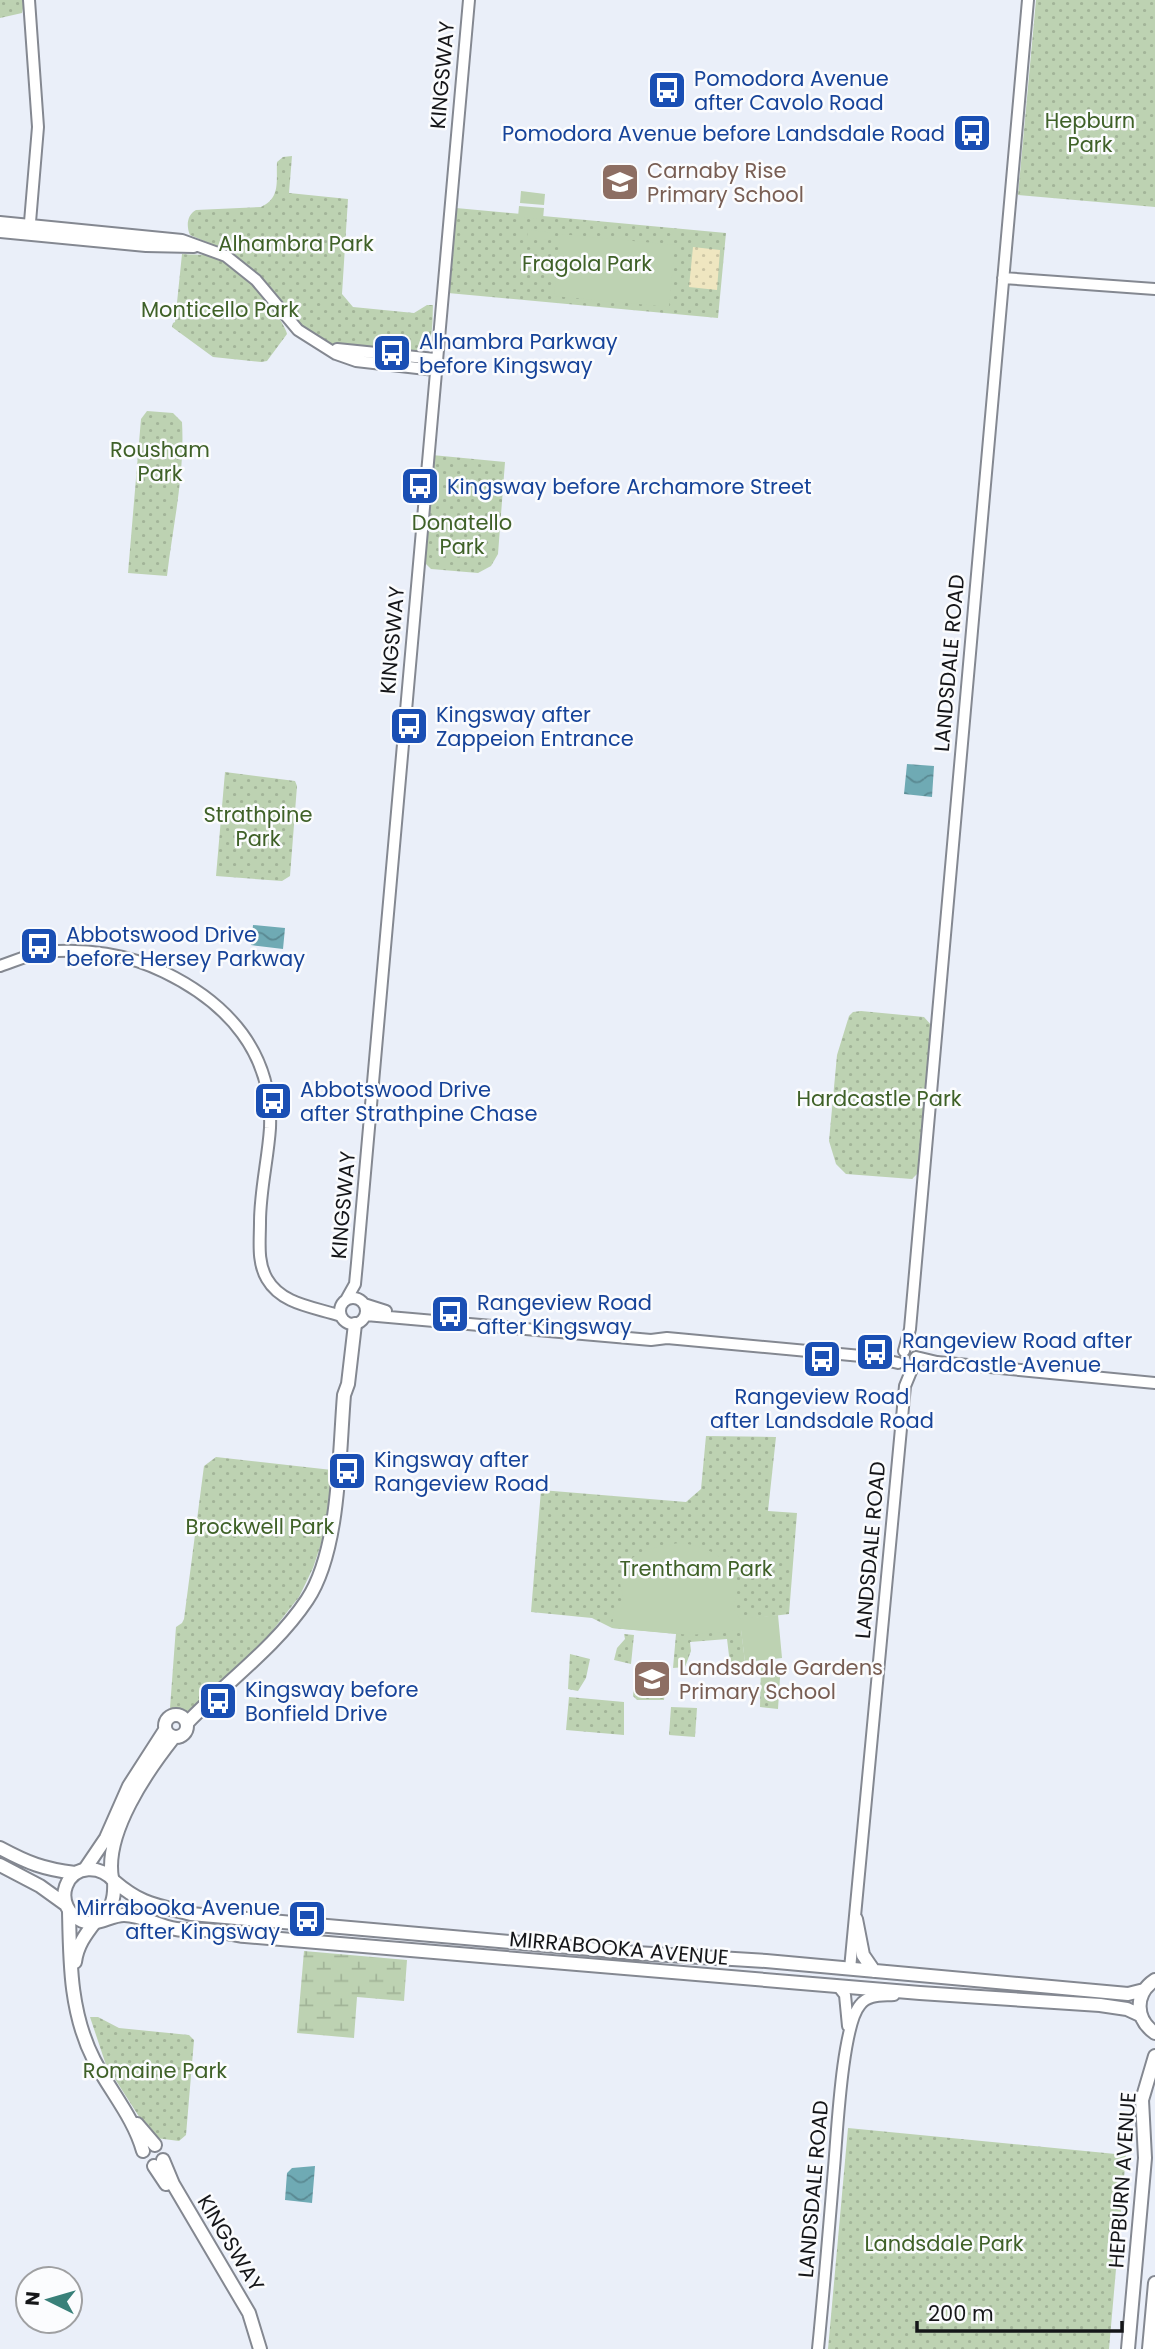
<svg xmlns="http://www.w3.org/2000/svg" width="1155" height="2349" font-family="Poppins,sans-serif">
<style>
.grass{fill:url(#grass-dots)}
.wetland{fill:url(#wetland-marsh)}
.sand{fill:url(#sand-dots)}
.garden{fill:#bdd2b2}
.water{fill:url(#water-waves)}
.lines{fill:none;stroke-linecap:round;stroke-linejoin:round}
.tertiary-casing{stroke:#848891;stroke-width:14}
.secondary-casing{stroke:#848891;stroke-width:16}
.primary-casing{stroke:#848891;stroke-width:16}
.tertiary{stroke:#fff;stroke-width:10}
.secondary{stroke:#fff;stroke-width:12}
.primary{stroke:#fff;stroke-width:12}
.labels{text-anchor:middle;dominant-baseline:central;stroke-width:5;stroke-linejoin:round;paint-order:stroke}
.street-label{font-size:21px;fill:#151619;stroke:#fbfcfe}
.transit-label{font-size:21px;fill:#164399;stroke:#fbfcfe;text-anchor:start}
.park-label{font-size:21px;fill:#3f6128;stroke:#fbfcfe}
.education-label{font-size:21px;fill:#785e54;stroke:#fbfcfe;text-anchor:start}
</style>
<defs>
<pattern id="grass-dots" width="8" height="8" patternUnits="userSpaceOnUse" patternTransform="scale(1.75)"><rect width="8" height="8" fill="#bdd2b2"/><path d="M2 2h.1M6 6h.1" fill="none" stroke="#a2b498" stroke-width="1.8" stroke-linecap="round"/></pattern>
<pattern id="wetland-marsh" width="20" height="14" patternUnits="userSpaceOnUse" patternTransform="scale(1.75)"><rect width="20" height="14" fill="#bdd2b2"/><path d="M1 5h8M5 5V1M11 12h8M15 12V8" fill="none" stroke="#a2b498"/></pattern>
<pattern id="sand-dots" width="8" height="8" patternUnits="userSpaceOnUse" patternTransform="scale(1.75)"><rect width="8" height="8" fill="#efe6c0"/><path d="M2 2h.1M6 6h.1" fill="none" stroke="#ccc5a4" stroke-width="1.8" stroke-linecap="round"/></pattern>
<pattern id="water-waves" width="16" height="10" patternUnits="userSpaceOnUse" patternTransform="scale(1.75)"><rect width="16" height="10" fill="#6faab4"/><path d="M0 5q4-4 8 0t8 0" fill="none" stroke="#5a8992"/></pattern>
</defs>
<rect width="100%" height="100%" fill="#eaeff9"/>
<path class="grass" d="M0,0H25L22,13L0,18Z
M1036,0H1155V207L1018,195Z
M292,156L289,193L348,199L342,294L353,307L414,313L427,305H433C432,323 435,346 417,355L323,346L298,330L255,272L232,253L190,235C186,226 187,215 196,210L261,207C281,198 276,181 277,162L283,157Z
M456,208L726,233L718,318L448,293Z
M182,254C191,255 207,254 214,256C223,259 236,266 243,272C253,281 285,322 287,334L267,361L261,362L213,357L172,327L173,323L175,322Z
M147,411L173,413L182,422C185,475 173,524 167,576L128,573L141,419Z
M432,455L505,462L498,554L491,566L478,573L431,569L423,561Z
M225,772L295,781L297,786L290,876L282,881L216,876Z
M861,1011L924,1017L932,1026L919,1172L912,1179L846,1174L836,1164L829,1141L837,1055L849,1016L853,1012Z
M706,1436L776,1437L768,1511L797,1513L789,1614L740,1620L745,1662L730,1664L727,1639L690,1642L691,1651L685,1667L673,1668L676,1634L612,1628L592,1618L531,1612L541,1490L686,1502L701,1489Z
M216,1457L332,1470L326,1521L321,1544L313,1568L299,1597L269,1635L210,1702L185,1713L170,1708L176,1627L182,1623L184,1619L204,1466Z
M624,1634L634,1635L631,1664L614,1660L617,1648L625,1639Z
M570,1654L590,1659L586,1678L578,1691L568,1689Z
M781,1662L778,1709L760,1707L761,1665Z
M636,1670L668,1673L667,1683L635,1680Z
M634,1686L665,1690L664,1700H637L633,1696Z
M569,1697L624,1702V1735L566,1730Z
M671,1707L697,1708L695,1737L669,1735Z
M90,2017H98L119,2028L189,2035L194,2040L186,2135L179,2141L156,2138L145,2126L106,2065Z
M848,2128L1126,2155L1109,2349H828Z"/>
<path class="wetland" d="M304,1951L407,1960L404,2001L357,1997L354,2038L297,2033Z"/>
<path class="sand" d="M693,247L720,250L717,290L689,287Z"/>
<path class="garden" d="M521,191L545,194L544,205L520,203Z
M519,206L544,208L543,219L518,217Z
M528,230L555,233L554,240L527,238Z
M560,234L675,245L669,307L554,296Z
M679,1543C714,1546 749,1568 733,1607L740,1619L778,1615L782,1658L745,1662L741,1630L691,1635L612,1628L614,1609L624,1599C608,1558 647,1547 679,1543Z"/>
<path class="water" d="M907,764L934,766L932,797L904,794Z
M253,925L285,928L283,949L251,945Z
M315,2166L312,2203L285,2200L287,2173L292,2168Z"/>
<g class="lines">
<defs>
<path id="tertiary" d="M29,0L38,127L29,234
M0,222L182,240L226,256L256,280L298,330L336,354L356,361L435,370
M0,232L146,246L194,247
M1003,278L1155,289
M337,349L435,359
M0,966C15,961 30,954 45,952C85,948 128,954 164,972C228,1003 273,1053 270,1128C268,1159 260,1191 260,1222C260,1242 257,1262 267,1279C282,1305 315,1307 341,1316
M340 1311a13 13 0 1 1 26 0a13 13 0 1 1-26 0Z
M346,1300L355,1284L357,1263L469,0
M364,1304L386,1311
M366,1315L651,1340L667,1338L872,1357L898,1363
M904,1351L910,1329L1028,0
M916,1357L937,1362L1155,1383
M850,1969L905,1386L912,1369
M838,1986L845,1995L848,2026
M818,2349C824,2289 829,2228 834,2168C837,2135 842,2026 860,2005C868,1994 882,1996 894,1995"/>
<path id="secondary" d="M165 1726a11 11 0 1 1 22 0a11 11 0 1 1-22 0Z
M187,1723C226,1682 275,1648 307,1600C340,1551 339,1454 344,1395L348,1384L355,1324
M85,1869L106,1838L129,1786L165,1730
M112,1878C104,1833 147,1771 174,1737
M69,1911C70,1963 70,2013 94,2060C110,2091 134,2118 143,2151
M75,1962C77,1946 85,1935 95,1922
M137,2124L155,2145
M163,2160L173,2184L249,2313L260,2349
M154,2166L166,2184"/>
<path id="primary" d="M0,1848C28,1863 43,1869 75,1873
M0,1865L40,1886L65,1904
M114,1881C142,1905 156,1905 191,1914L636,1953L766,1961L1128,1994L1144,1990
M856,1919L863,1955L874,1971
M98,1921C112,1909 115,1899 114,1881C101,1865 74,1864 66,1886C61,1900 68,1915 82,1921C96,1927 110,1915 124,1915C142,1915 158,1926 176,1929C187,1931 197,1929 208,1930C221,1931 233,1935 245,1936L920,1993L1100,2005L1127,2009L1140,2015
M1155,1980C1134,1994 1135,2019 1155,2033
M1128,2349L1145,2158L1142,2100L1155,2056
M1149,2349L1155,2283"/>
</defs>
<use href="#tertiary" class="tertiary-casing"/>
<use href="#secondary" class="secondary-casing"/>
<use href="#primary" class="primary-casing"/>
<use href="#tertiary" class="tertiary"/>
<use href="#secondary" class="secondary"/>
<use href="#primary" class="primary"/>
</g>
<defs>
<symbol id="bus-square" viewBox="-11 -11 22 22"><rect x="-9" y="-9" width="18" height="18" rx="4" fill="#1a4fb4" stroke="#fbfcfe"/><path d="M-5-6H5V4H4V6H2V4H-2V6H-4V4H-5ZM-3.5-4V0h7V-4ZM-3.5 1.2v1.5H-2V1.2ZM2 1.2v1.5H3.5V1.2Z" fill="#fff"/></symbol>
<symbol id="school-square" viewBox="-11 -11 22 22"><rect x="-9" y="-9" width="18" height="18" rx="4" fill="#8d6e63" stroke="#fbfcfe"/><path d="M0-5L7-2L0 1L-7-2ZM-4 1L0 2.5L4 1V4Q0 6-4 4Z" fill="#fff"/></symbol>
</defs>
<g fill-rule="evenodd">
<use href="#bus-square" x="645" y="68" width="44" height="44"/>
<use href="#bus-square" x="950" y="111" width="44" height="44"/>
<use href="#school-square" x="598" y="160" width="44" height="44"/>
<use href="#bus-square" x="370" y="331" width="44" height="44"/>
<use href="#bus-square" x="398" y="464" width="44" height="44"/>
<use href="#bus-square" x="387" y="704" width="44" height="44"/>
<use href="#bus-square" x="17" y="924" width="44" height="44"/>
<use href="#bus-square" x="251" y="1079" width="44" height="44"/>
<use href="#bus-square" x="428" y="1292" width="44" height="44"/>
<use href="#bus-square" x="853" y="1330" width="44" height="44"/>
<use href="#bus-square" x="800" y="1337" width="44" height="44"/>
<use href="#bus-square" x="325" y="1449" width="44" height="44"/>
<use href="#school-square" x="630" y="1657" width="44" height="44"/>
<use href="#bus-square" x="196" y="1679" width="44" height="44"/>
<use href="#bus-square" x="285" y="1897" width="44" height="44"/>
</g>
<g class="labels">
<g class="street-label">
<text transform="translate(442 75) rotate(-85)">KINGSWAY</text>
<text transform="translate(392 640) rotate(-85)">KINGSWAY</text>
<text transform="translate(949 663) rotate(-85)">LANDSDALE ROAD</text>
<text transform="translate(343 1205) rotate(-85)">KINGSWAY</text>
<text transform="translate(870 1550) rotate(-85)">LANDSDALE ROAD</text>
<text transform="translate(619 1948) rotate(5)">MIRRABOOKA AVENUE</text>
<text transform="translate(1122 2180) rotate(-86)">HEPBURN AVENUE</text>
<text transform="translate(813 2189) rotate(-85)">LANDSDALE ROAD</text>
<text transform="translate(231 2243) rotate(59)">KINGSWAY</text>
</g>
<g class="transit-label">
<text x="694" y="78">Pomodora Avenue<tspan x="694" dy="24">after Cavolo Road</tspan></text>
<text x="945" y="133" text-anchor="end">Pomodora Avenue before Landsdale Road</text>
<text x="419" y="341">Alhambra Parkway<tspan x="419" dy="24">before Kingsway</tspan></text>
<text x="447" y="486">Kingsway before Archamore Street</text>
<text x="436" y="714">Kingsway after<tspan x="436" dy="24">Zappeion Entrance</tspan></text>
<text x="66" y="934">Abbotswood Drive<tspan x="66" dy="24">before Hersey Parkway</tspan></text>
<text x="300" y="1089">Abbotswood Drive<tspan x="300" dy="24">after Strathpine Chase</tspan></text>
<text x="477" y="1302">Rangeview Road<tspan x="477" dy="24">after Kingsway</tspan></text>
<text x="902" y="1340">Rangeview Road after<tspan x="902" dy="24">Hardcastle Avenue</tspan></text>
<text x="822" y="1396" text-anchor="middle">Rangeview Road<tspan x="822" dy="24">after Landsdale Road</tspan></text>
<text x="374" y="1459">Kingsway after<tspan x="374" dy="24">Rangeview Road</tspan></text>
<text x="245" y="1689">Kingsway before<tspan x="245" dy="24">Bonfield Drive</tspan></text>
<text x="280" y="1907" text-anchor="end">Mirrabooka Avenue<tspan x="280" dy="24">after Kingsway</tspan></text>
</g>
<g class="park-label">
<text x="1090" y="120">Hepburn<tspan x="1090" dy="24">Park</tspan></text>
<text x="296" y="243">Alhambra Park</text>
<text x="587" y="263">Fragola Park</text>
<text x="220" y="309">Monticello Park</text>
<text x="160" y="449">Rousham<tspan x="160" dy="24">Park</tspan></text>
<text x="462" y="522">Donatello<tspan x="462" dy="24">Park</tspan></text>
<text x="258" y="814">Strathpine<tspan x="258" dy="24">Park</tspan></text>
<text x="879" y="1098">Hardcastle Park</text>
<text x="260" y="1526">Brockwell Park</text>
<text x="696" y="1568">Trentham Park</text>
<text x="155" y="2070">Romaine Park</text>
<text x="944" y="2243">Landsdale Park</text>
</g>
<g class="education-label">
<text x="647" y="170">Carnaby Rise<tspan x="647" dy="24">Primary School</tspan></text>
<text x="679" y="1667">Landsdale Gardens<tspan x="679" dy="24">Primary School</tspan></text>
</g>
</g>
<g transform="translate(49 2300) rotate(275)"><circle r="33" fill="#fbfcfe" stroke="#9fa0a2" stroke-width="2"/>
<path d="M0-5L12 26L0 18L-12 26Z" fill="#398079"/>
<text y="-10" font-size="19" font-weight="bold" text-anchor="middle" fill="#151619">N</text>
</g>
<path d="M917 2321v10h205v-10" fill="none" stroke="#151619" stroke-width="3.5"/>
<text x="928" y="2321" font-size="21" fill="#151619" stroke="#fbfcfe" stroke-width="5" paint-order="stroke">200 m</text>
</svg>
